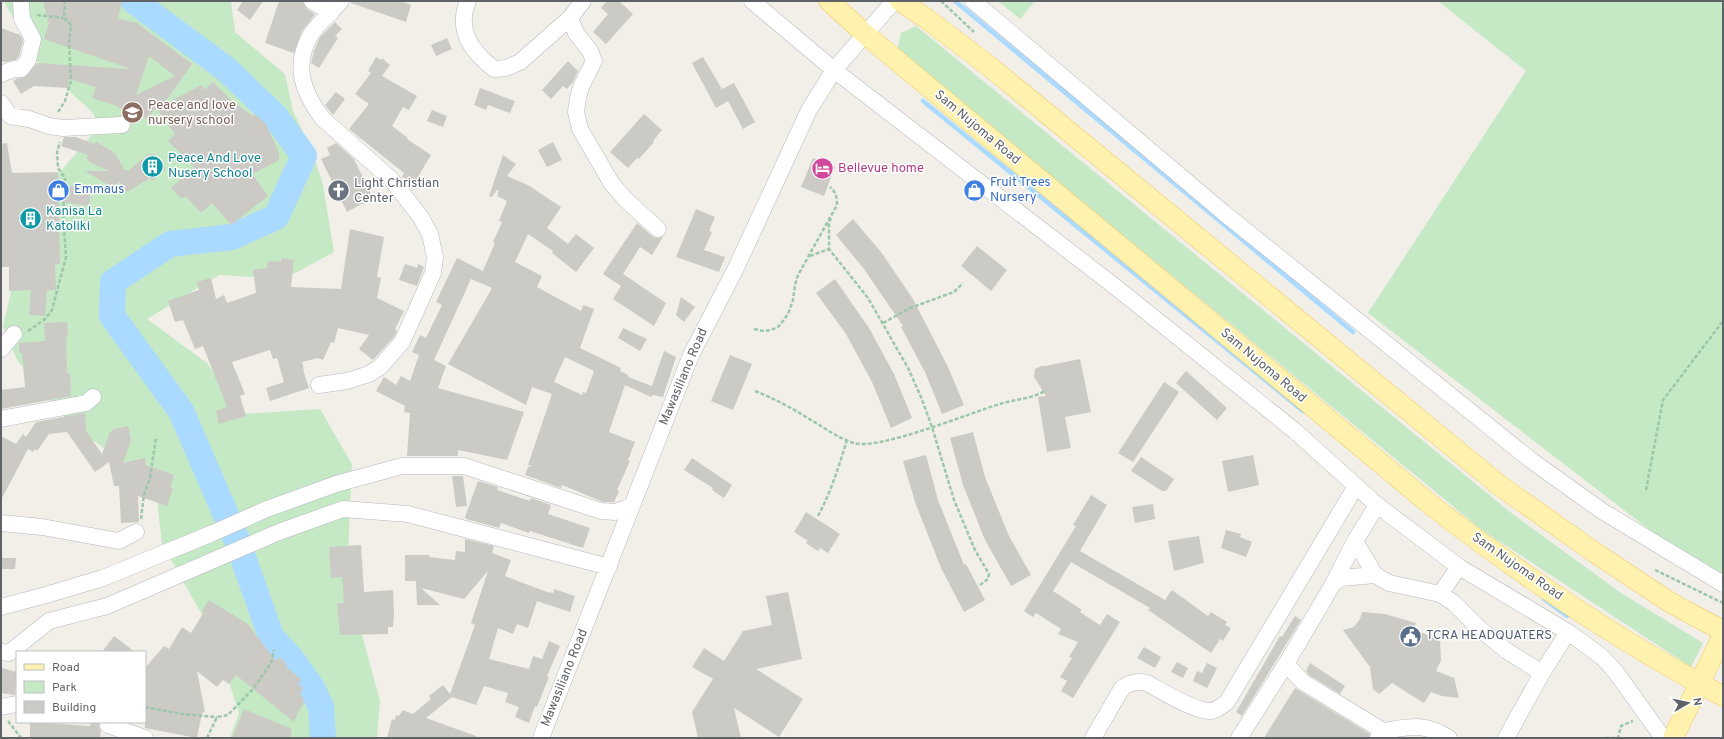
<svg xmlns="http://www.w3.org/2000/svg" width="1724" height="739" font-family="Overpass,sans-serif">
<style>
.green{fill:#c5e8c5}
.lines{fill:none;stroke-linecap:round;stroke-linejoin:round}
.stream{stroke:#aadaff;stroke-width:4.5}
.river{stroke:#aadaff;stroke-width:26}
.building{fill:#cccac5;fill-rule:evenodd}
.minor-casing{stroke:#b5b8bc;stroke-width:17}
.major-casing{stroke:#f2c960;stroke-width:21}
.path{stroke:#9cc7a9;stroke-width:2.5;stroke-dasharray:4 2;stroke-linecap:butt}
.minor{stroke:#fff;stroke-width:16}
.major{stroke:#fff2af;stroke-width:20}
.labels{text-anchor:middle;dominant-baseline:central;stroke-width:3;stroke-linejoin:round;paint-order:stroke}
.education-label{font-size:13px;fill:#785e54;stroke:#fff;text-anchor:start}
.street-label{font-size:13px;fill:#5f6368;stroke:#fff}
.culture-label{font-size:13px;fill:#0d838f;stroke:#fff;text-anchor:start}
.hotel-label{font-size:13px;fill:#b23c85;stroke:#fff;text-anchor:start}
.shop-label{font-size:13px;fill:#366cbe;stroke:#fff;text-anchor:start}
.worship-label{font-size:13px;fill:#5b616d;stroke:#fff;text-anchor:start}
.service-label{font-size:13px;fill:#4e5e75;stroke:#fff;text-anchor:start}
</style>
<rect width="100%" height="100%" fill="#f1efe8"/>
<path class="green" d="M4,1H231L235,32L285,74L293,111L313,153L323,185L334,252L284,279L219,275L147,319L207,363L242,414L320,409L352,464L347,579L380,701L377,738H230L239,713L214,636L162,544L155,484L71,425L17,360L3,326L11,292L46,247L48,186L98,128L94,114L36,60Z
M998,1H1035L1020,19Z
M1438,1H1723V577L1677,551L1368,313L1526,71Z
M916,26L1510,512L1621,593L1703,643L1691,667L1482,530L897,50L901,33Z"/>
<g class="lines">
<path class="stream" d="M955,1L1353,332
M923,101L1303,411
M1544,599L1567,616"/>
<path class="river" d="M134,1L226,69L275,116L304,156L276,217L232,237L170,244L113,282L112,316L181,411L236,538L271,636L293,661L312,688L321,707L323,738"/>
</g>
<path class="building" d="M43,1H122L118,19L137,23L192,64L163,105L202,85L205,90L213,82L232,101L253,116L255,114L266,124L279,153V160L252,174L268,196L231,225L212,203L201,213L186,196L182,199L171,188L194,167L168,141L175,134L156,108L146,119L131,104L123,111L117,106L92,98L96,87L69,79L68,88L34,86L21,94L13,81L18,78L25,77L37,63L128,69V68L44,39L49,24ZM149,56L175,76L136,95Z
M243,1H263L250,20L237,10Z
M279,1H303L307,9L315,14L302,31L294,53L265,43Z
M351,1H400L411,5L406,22L351,3Z
M607,1H619L633,14L606,44L593,32L608,14L601,8Z
M335,22L342,29L335,36L338,38L319,68L311,63L314,51L320,37Z
M1,28L20,35L23,40L19,56L16,60L5,62L1,61Z
M447,38L452,49L436,56L431,45Z
M376,57L381,60L382,58L390,65L382,76L417,96L409,110L403,107L392,126L408,138L407,139L431,155L413,185L402,177L404,173L349,129L369,104L355,94L371,73L368,71Z
M703,57L722,89L734,83L755,122L743,129L728,101L716,108L692,63Z
M568,61L578,71L573,82L567,89L563,86L551,99L542,90Z
M480,88L515,101L510,113L488,105L486,110L474,105Z
M336,92L345,99L333,115L325,105Z
M432,110L447,116L443,127L427,121Z
M644,114L662,130L653,141L654,142L639,159L637,158L628,168L610,152Z
M64,137H76L94,144L96,142L114,152L125,170H129L149,154H154L166,169L152,181L150,178L127,192L120,182L112,187L85,171H109L89,162L87,158L88,155L61,146Z
M553,142L562,160L547,167L538,150Z
M7,143L12,173L58,172L60,264H55L56,290H47L45,316L29,315L31,290L9,291V267H1V144Z
M336,143L354,159L373,198L347,212L321,159L330,155L327,148Z
M503,155L516,164L507,176L528,185L561,207L547,228L568,244L576,234L594,248L576,272L552,253L553,251L528,234L515,262L542,276L537,287L581,311L583,305L594,309L580,348L621,368L620,371L628,375V377L652,386L664,351L676,357L663,397L653,395L651,397L625,385L609,432L635,442L628,460L630,461L617,490L619,491L614,502H603L562,485L561,488L525,475L528,467L533,466L528,465L552,394L532,387L526,405L448,364L492,288L471,279L434,360L446,366L438,388L524,412L507,460L458,450V456H407L410,413L404,412L405,406L376,391L384,377L396,385L401,376L410,381L419,355L412,352L420,335L426,338L442,305L436,302L457,258L483,271L495,243L493,242L502,222L499,221L507,201L497,196L499,190H497L492,197L489,196ZM565,357L594,371L586,393L583,392L582,395L554,382Z
M813,158L835,167L824,196L801,187Z
M71,186L91,189L89,206L62,202Z
M696,209L715,217L709,231L712,232L704,250L725,257L719,272L676,257Z
M853,219L881,252L913,299L948,367L964,405L942,414L925,372L901,327L903,326L864,269L836,235Z
M637,223L652,236L656,238L663,237L652,255L640,247L623,274L666,303L654,326L613,299L621,286L603,274Z
M350,229L384,237L377,277L381,278L377,298L404,311L395,329L397,331L394,337L373,360L359,349L369,335L338,328L334,343L331,342L323,360L318,358L302,362L304,370H303L309,388L270,401L266,388L284,382L277,358L273,359L270,350L232,362L245,394L240,396L246,416L219,424L216,411L227,407L203,346L195,349L183,320L175,322L168,301L199,290L197,282L211,278L216,299L224,295L227,303L256,293L253,270L267,268L268,261L281,262V258L294,260L291,287L341,289Z
M977,246L1007,270L991,291L961,266Z
M405,264L417,268L418,264L424,267L417,286L399,280Z
M835,279L869,328L894,374L912,418L891,428L872,382L846,334L816,293Z
M681,297L695,307L684,322L676,315Z
M67,322L68,337H66L67,373H70L71,396L1,409V390L25,387L22,353H19V343L45,341L44,323Z
M623,328L647,339L640,351L618,338Z
M730,355L752,364L733,410L711,401Z
M1080,359L1091,412L1065,417L1071,448L1047,452L1038,397L1046,396L1034,377L1035,369L1041,366H1045Z
M1186,371L1227,408L1217,420L1176,383Z
M1164,382L1179,392L1133,462L1118,453Z
M85,413L86,431L102,454L110,432L114,429L128,426L131,440L123,463L145,458L146,465L174,475L170,487L173,488L167,506L138,496L139,522L121,523L119,486H114L109,462L95,472L67,432L49,434L37,451L35,449L33,452L28,449L1,500V436L16,444L23,434L26,437L36,422Z
M973,432L985,477L1009,536L1031,575L1011,586L985,540L963,485L950,438Z
M926,455L938,500L964,565L966,564L985,600L964,612L941,568L915,502L903,461Z
M1253,455L1259,485L1228,492L1222,461Z
M1141,457L1174,479L1166,491H1162L1131,471Z
M692,458L732,485L724,498L712,490L713,488L684,470Z
M452,476H463L467,506L456,507Z
M478,481L498,487L497,490L530,501L531,498L551,505L548,514L590,528L583,548L530,531L529,533L501,523L499,528L466,519L465,517Z
M1091,495L1107,505L1080,551L1165,600L1172,590L1208,616L1211,612L1227,622L1225,625L1231,628L1223,641L1220,639L1211,653L1148,610L1150,608L1071,562L1053,591L1082,610L1080,612L1100,625L1107,614L1120,622L1073,698L1061,691L1067,681L1060,677L1072,658L1069,657L1078,642L1058,634L1061,629L1036,613L1033,617L1024,611L1076,526L1073,525Z
M1153,504L1155,519L1135,523L1132,507Z
M806,512L840,534L828,553L820,548L818,551L806,543L808,541L794,532Z
M1226,530L1241,534L1240,537L1252,542L1246,557L1221,548Z
M1199,536L1204,563L1174,571L1168,541Z
M465,539L494,546L492,553L511,560L505,576L547,592L553,593L554,589L575,596L570,612L537,601L528,628L517,624L513,634L498,628L489,659L529,669L533,656L542,659L549,641L560,646L547,676L549,677L537,707L535,706L529,723L515,717L519,707L505,702L508,693L484,686L476,705L452,697L426,718L476,736V738H387L392,719L395,720L396,715L399,716L403,710L413,714L431,699L429,696L443,685L450,694L475,625L471,623L488,571L464,599L421,588L440,605H417L416,581H405V555H429V557L455,560L456,551L465,552Z
M361,545L364,592L393,590L394,614L393,627H388V634L340,635L337,603H344L342,577L331,578L329,547Z
M1,558H16L15,569H1Z
M788,592L802,659L756,669L803,699L779,737L734,708L741,738H698L692,712L713,679L692,667L704,648L724,661L743,631L772,625L766,596Z
M209,600L248,624L276,661L278,657L287,664L286,667L301,679L298,684L303,688L300,695L304,698L303,700L305,701L298,712L294,722L236,675L229,684L223,680L217,687L197,671L205,712L202,713L197,738L145,728V668L164,646L169,649L182,627L191,633L204,612L202,611Z
M1362,612L1385,614L1416,623L1414,629L1440,641L1441,660L1436,671L1454,678L1459,698L1442,696L1431,692L1424,703L1392,683L1379,694L1373,689L1370,667L1343,630L1354,627L1360,619Z
M1295,616L1301,620L1242,716L1236,712L1280,636L1282,637Z
M114,636L135,652H102Z
M1144,647L1161,657L1155,668L1137,658Z
M1177,662L1188,668L1183,678L1171,672Z
M1207,663L1217,668L1207,688L1193,681L1197,671L1202,673Z
M1310,663L1345,686L1340,694L1309,675L1306,671Z
M2,668L17,672L15,695L1,693Z
M1295,688L1370,734L1369,738H1264Z
M244,709L292,729L290,738H232Z
M30,722L90,726L91,722H99V727L101,731L100,738H30Z"/>
<g class="lines">
<defs>
<path id="minor" d="M312,1L331,13
M468,1C456,30 471,51 494,69L506,68L520,62L570,18L583,1
M752,1L834,70L1113,285L1295,431L1377,505L1459,567L1568,632L1602,657L1615,671L1663,738
M973,1L1224,213L1532,461L1602,511L1723,584
M570,18L576,33L590,51L594,61L581,87L578,98L576,112L580,129L612,184L626,200L658,229
M1,74L14,69H21L28,60L33,39L22,19L21,3
M1,103L10,116L29,119L49,126L63,128L122,125
M1,349L14,334
M319,385L347,381L369,374L380,367L402,342L433,273L435,257L430,234L420,216L391,179L323,119C303,93 293,67 310,36C316,25 332,12 341,1
M1,419L86,403L93,397
M1,523L42,527L119,541L136,532
M1355,541L1375,575L1389,583L1440,594L1454,603L1480,629L1507,651L1542,673
M1333,584L1341,578L1375,575
M1440,594L1459,567
M1,607L46,595L103,578L213,533L267,509L336,484L402,466H464L601,511L615,512L632,506
M1,652L9,653L49,621L107,606L279,532L343,509L408,514L609,567
M1286,664L1303,682L1383,731
M1,707L17,704
M109,722L108,725L145,738
M541,738L691,355L736,268L809,110L834,70L894,1
M1093,738L1122,688C1131,682 1137,681 1147,683C1162,691 1195,712 1211,711C1217,710 1222,706 1227,702L1356,486
M1239,738L1286,664L1333,584L1355,541L1377,505
M1378,738L1383,731C1411,727 1423,722 1449,738
M1506,738L1542,673L1568,632"/>
<path id="major" d="M829,1L865,34L1431,505C1523,576 1620,642 1723,696
M900,1L927,19L989,66L1499,485L1594,552L1671,603L1723,631
M1673,738L1723,635"/>
</defs>
<use href="#minor" class="minor-casing"/>
<use href="#major" class="major-casing"/>
<path class="path" d="M941,1L974,32
M37,15L64,18
M58,112L65,101L71,81L69,42L71,25L64,18L65,1
M831,218L829,222V249L868,298L908,368L921,397L932,427L954,500L975,550L989,574L988,579L980,585
M810,256L829,249
M883,323L910,308L954,292L963,283
M754,329L764,331L771,330L778,327L783,321L788,314L793,300L795,285L798,275L837,205C837,198 836,192 830,187
M28,331L45,319L52,310L66,257L63,213L65,178L58,168L57,152L60,142
M755,391C773,398 790,407 806,417C822,426 837,438 854,443C878,451 972,412 1000,404C1015,399 1033,399 1046,390
M1646,490L1663,400L1723,321
M818,516C831,492 839,466 847,440
M141,519L144,494L150,478L156,438
M1655,570L1723,603
M145,707L182,714L217,717
M8,721L21,738
M207,738L217,717L228,715L253,689L271,663L274,650
M1605,738H1618L1621,726L1633,721"/>
<use href="#minor" class="minor"/>
<use href="#major" class="major"/>
</g>
<defs>
<symbol id="school-disc" viewBox="-11 -11 22 22"><circle r="9.5" fill="#8d6e63" stroke="#fff"/><path d="M0-5L7-2L0 1L-7-2ZM-4 1L0 2.5L4 1V4Q0 6-4 4Z" fill="#fff"/></symbol>
<symbol id="building-disc" viewBox="-11 -11 22 22"><circle r="9.5" fill="#0f9aa8" stroke="#fff"/><path d="M-4-6H4V6H1V3H-1V6H-4ZM-2.5-4.3h1.7v1.8h-1.7ZM.8-4.3h1.7v1.8H.8ZM-2.5-1h1.7V.8h-1.7ZM.8-1h1.7V.8H.8Z" fill="#fff"/></symbol>
<symbol id="hotel-disc" viewBox="-11 -11 22 22"><circle r="9.5" fill="#d1479c" stroke="#fff"/><path d="M-6-4.5h1.5V1H6V5H4.5V3h-9V5H-6ZM-4 0a1.8 1.8 0 1 1 3.6 0ZM.5 0V-2.5h3Q6-2.5 6 0Z" fill="#fff"/></symbol>
<symbol id="shop-disc" viewBox="-11 -11 22 22"><circle r="9.5" fill="#3f7fe0" stroke="#fff"/><path d="M-5-2.5h2.3a2.7 3.5 0 0 1 5.4 0H5L5.5 6h-11ZM-1.5-2.5h3a1.5 2.3 0 0 0-3 0Z" fill="#fff"/></symbol>
<symbol id="church-disc" viewBox="-11 -11 22 22"><circle r="9.5" fill="#6b7280" stroke="#fff"/><path d="M-1.2-6h2.4v3.5h3.3v2.4h-3.3V6h-2.4V-.1h-3.3v-2.4h3.3Z" fill="#fff"/></symbol>
<symbol id="civic-disc" viewBox="-11 -11 22 22"><circle r="9.5" fill="#5c6f8a" stroke="#fff"/><path d="M-.6-6.5H3V-4.5H.6V-3L4-1V1h2V6H-6V1h2V-1L-.6-3ZM-1.2 2.5V6h2.4V2.5Z" fill="#fff"/></symbol>
</defs>
<g fill-rule="evenodd">
<use href="#school-disc" x="120" y="100" width="25" height="25"/>
<use href="#building-disc" x="140" y="154" width="25" height="25"/>
<use href="#hotel-disc" x="810" y="156" width="25" height="25"/>
<use href="#shop-disc" x="46" y="178" width="25" height="25"/>
<use href="#shop-disc" x="962" y="178" width="25" height="25"/>
<use href="#church-disc" x="326" y="178" width="25" height="25"/>
<use href="#building-disc" x="18" y="206" width="25" height="25"/>
<use href="#civic-disc" x="1398" y="624" width="25" height="25"/>
</g>
<g class="labels">
<g class="education-label">
<text x="148" y="106">Peace and love<tspan x="148" dy="15">nursery school</tspan></text>
</g>
<g class="street-label">
<text transform="translate(977 128) rotate(40)">Sam Nujoma Road</text>
<text transform="translate(1263 366) rotate(40)">Sam Nujoma Road</text>
<text transform="translate(684 377) rotate(-67)">Mawasiliano Road</text>
<text transform="translate(1517 567) rotate(35)">Sam Nujoma Road</text>
<text transform="translate(565 678) rotate(-68)">Mawasiliano Road</text>
</g>
<g class="culture-label">
<text x="168" y="159">Peace And Love<tspan x="168" dy="15">Nusery School</tspan></text>
<text x="46" y="212">Kanisa La<tspan x="46" dy="15">Katoliki</tspan></text>
</g>
<g class="hotel-label">
<text x="838" y="169">Bellevue home</text>
</g>
<g class="shop-label">
<text x="990" y="183">Fruit Trees<tspan x="990" dy="15">Nursery</tspan></text>
<text x="74" y="190">Emmaus</text>
</g>
<g class="worship-label">
<text x="354" y="184">Light Christian<tspan x="354" dy="15">Center</tspan></text>
</g>
<g class="service-label">
<text x="1426" y="636">TCRA HEADQUATERS</text>
</g>
</g>
<rect width="1724" height="739" fill="none" stroke="#5f6368" stroke-width="4"/>
<rect x="16" y="651" width="130" height="72" fill="#ffffff" stroke="#bfc1c3"/>
<rect x="24" y="664" width="20" height="6" fill="#fff2af" stroke="#bfc1c3"/>
<text x="52" y="671" font-size="12" fill="#5f6368">Road</text>
<rect x="24" y="681" width="20" height="12" fill="#c5e8c5" stroke="#bfc1c3"/>
<text x="52" y="691" font-size="12" fill="#5f6368">Park</text>
<rect x="24" y="701" width="20" height="12" fill="#cccac5" stroke="#bfc1c3"/>
<text x="52" y="711" font-size="12" fill="#5f6368">Building</text>
<g transform="translate(1688 703) rotate(81)" stroke="#ffffff" stroke-width="3" paint-order="stroke">
<path d="M0-3L7 15L0 10L-7 15Z" fill="#5f6368"/>
<text y="-6" font-size="11" font-weight="bold" text-anchor="middle" fill="#5f6368">N</text>
</g>
</svg>
